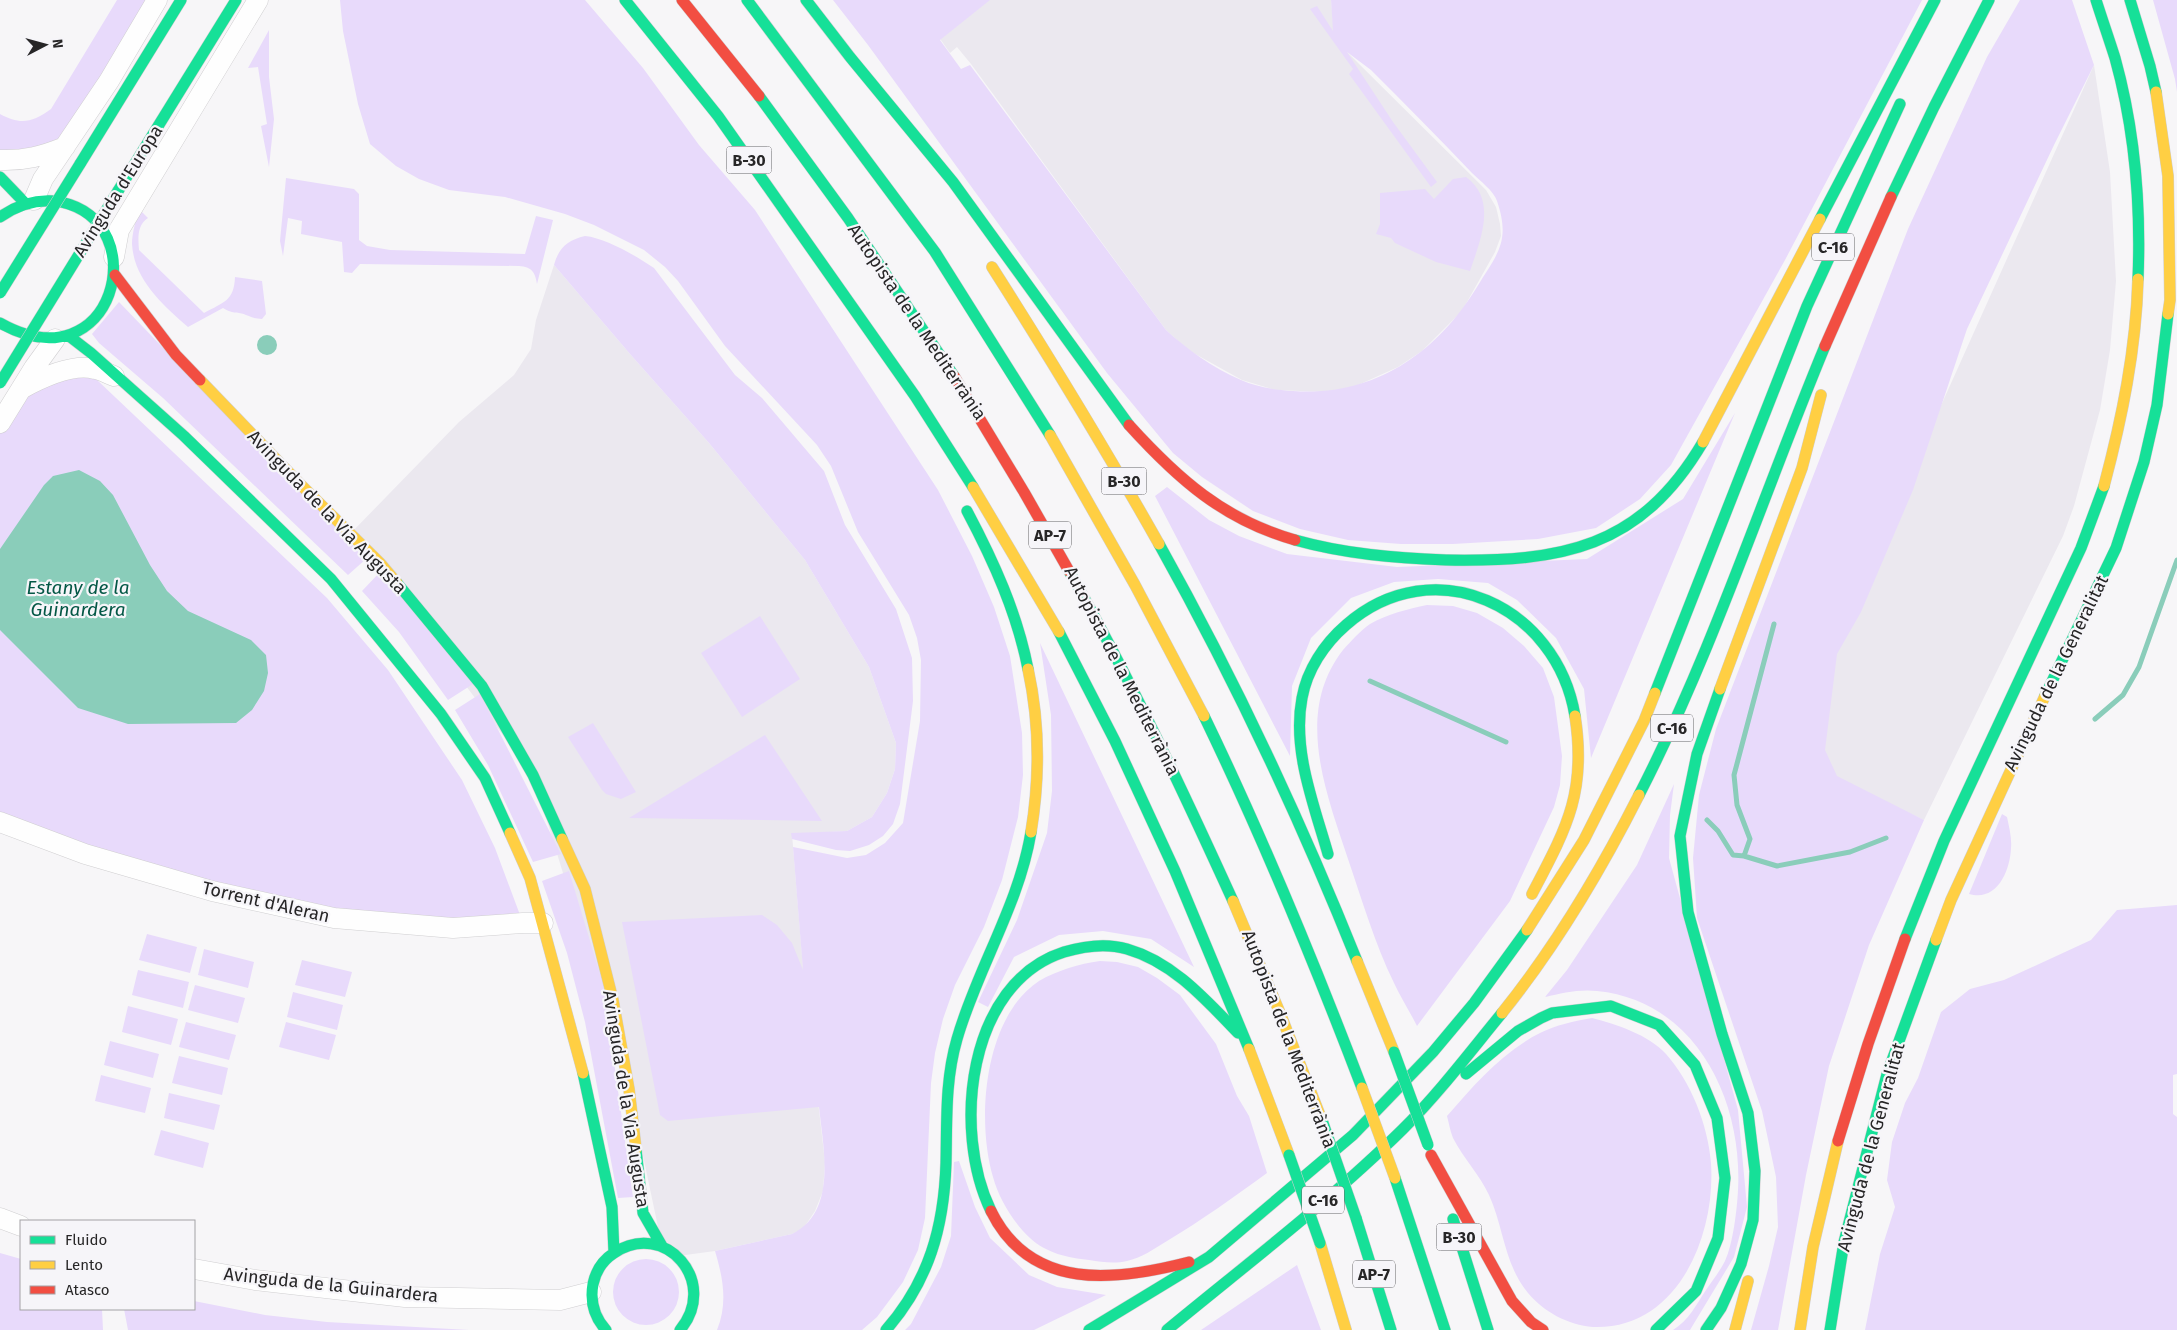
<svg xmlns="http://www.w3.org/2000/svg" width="2177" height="1330" font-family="'Fira Sans',sans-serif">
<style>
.built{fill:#ebe8ef}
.green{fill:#e8dafb}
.water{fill:#8acdba}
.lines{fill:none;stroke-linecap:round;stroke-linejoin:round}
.stream{stroke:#8acdba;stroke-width:5}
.street-casing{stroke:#d0cfd1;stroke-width:21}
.fast-casing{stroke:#d0cfd1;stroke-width:12}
.slow-casing{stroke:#d0cfd1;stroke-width:12}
.jam-casing{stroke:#d0cfd1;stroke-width:12}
.street{stroke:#fefefe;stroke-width:20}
.fast{stroke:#16e098;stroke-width:11}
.slow{stroke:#ffcf43;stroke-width:11}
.jam{stroke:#f24e42;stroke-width:11}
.fast-bridge-casing{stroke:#d0cfd1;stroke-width:12;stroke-linecap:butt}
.slow-bridge-casing{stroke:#d0cfd1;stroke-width:12;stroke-linecap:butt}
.fast-bridge{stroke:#16e098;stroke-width:11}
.slow-bridge{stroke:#ffcf43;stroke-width:11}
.labels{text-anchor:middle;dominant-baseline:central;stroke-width:4.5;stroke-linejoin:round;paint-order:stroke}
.shield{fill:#f6f5f9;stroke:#656466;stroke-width:1}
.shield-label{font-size:16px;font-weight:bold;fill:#272627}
.street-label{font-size:18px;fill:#272627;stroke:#f6f5f9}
.water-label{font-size:19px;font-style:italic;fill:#035745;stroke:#f6f5f9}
</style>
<rect width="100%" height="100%" fill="#f7f6f8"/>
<path class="built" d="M913,0H1331L1334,33L1346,51L1486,190L1496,207L1500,224L1501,236L1495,252L1462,311L1422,351L1398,367L1356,386L1326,392L1275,390L1242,380L1188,350L1166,330L971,64L957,47L950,53Z
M2094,65L2110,172L2116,281L2110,350L2100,410L2074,506L2063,536L1924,820L1784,755Z
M554,265L630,354L709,443L805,560L869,667L896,743L895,769L887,793L872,817L847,831L792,834L804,980L825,1162L823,1191L815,1211L803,1229L792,1234L715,1251L678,1256L662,1246L629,1089L533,775L351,533L459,422L514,375L531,349L536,320Z"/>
<path class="green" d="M117,0H150L62,137L27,152H0V114C20,125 32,123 51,109Z
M340,0H585L643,68L699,145L755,210L938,490L972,556L994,607L1010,656L1022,733L1023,775L1018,817L1002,880L984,927L955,985L943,1019L935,1053L931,1083L925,1218L918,1250L903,1282L877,1317L862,1330H717C728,1303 723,1278 715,1251L792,1234C838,1212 823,1147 819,1107L668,1121L660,1115L622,922L762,915L777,925L792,943L803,970L793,847L847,858L866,855L885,843L903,823L920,721L921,660L917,638L909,615L858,532L831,466L817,445L725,346L678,281L665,267L644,250L594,225L565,214L505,197L449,190L419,179L396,166L370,144L358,104L343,31Z
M833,0H990L940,40L961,69L970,65L1166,330C1188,350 1213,368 1241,380C1257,387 1275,390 1293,391C1373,397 1436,354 1477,287C1497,254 1511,242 1497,201C1494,191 1479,180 1472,173C1439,138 1405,104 1371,70L1347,52L1393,122L1437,182L1431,187L1349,74L1353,69L1310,9L1317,6L1333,31L1331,0H1922L1785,260L1671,465L1640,499L1596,528L1538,539L1453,544H1401L1348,540L1300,529L1253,511L1202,477L1173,453L1107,373L868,45Z
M2020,0H2072L2094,65L2054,145L1967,329L1913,490L1861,612L1837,654L1825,750L1837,776L1924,820L1869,945L1829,1066L1806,1175L1778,1330H1751L1769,1266L1778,1227L1776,1177L1762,1111L1697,918L1693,858L1699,795L1716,729L1908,229L1987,57Z
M2153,0H2177V92L2175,79Z
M269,30V77L274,119L269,167L261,126L267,124L258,67L248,68Z
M1466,177C1498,200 1480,241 1470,271L1436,262L1395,243L1391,238L1376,234L1380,224V193L1425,189L1434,199L1453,179Z
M286,178L354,189L359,194V240L367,246L390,250L525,254L536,216L553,220L537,284C535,272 532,267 519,266L360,264L352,273L344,272L342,242L301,234L302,221L288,218L283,256L280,241Z
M139,209L148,218C137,225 138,238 139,250L204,313C224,302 234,301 235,277L262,281L266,314L262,319C255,319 252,317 246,315C237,311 235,315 223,308L188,327C163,305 134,280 132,244C132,233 136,220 139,209Z
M585,236C606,238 636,256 654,268L735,375L762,398L824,471L845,525L896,609L912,658L913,701L900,804L893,824L883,836L869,845L850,851L836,850L792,839L791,833L847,831L872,817L887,793L895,769L896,743L869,667L805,560L709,443L630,354L554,265C559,247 568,240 585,236Z
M119,302L366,559L348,575L163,398L99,343L92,334Z
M71,370L96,379L327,598L388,670L462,780L495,848L523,923L334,918L0,822V423L21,389Z
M1735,413L1591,758L1584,689L1556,638L1517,600L1488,583L1438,579L1394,582L1351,598L1311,638L1292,686L1290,756L1155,496L1167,487L1209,520L1239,536L1287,554L1397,567L1587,559L1683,499Z
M381,571L473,684L448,700L399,632L362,591Z
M1427,605L1453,606L1477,613L1503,628L1524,646L1543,668L1554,697L1562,756L1560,785L1554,807L1510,901L1417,1026C1410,1012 1401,998 1394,983C1375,944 1362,900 1348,859C1326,792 1294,713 1343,650C1351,641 1360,631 1370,624C1387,614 1408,609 1427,605Z
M760,616L800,679L742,717L701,653Z
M1040,643L1194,967L1151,939L1103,931L1059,935L1014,957L988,1007L978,1002L1017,920L1047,833L1052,791L1051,715Z
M480,694L561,854L533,862L488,765L455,710Z
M593,723L636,792L621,799L606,794L602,790L568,737Z
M765,735L822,821L629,818Z
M1674,784L1670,815L1669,858L1738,1110L1747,1207L1734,1257L1690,1330H1673C1689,1320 1696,1305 1706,1290C1712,1281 1720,1271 1725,1261C1733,1244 1737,1210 1738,1190C1743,1100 1696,1001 1597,991C1579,989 1562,993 1545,997L1567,970L1637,865Z
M2002,814L2007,817C2009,827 2012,838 2011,848C2010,871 1997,902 1969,894Z
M569,871L603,984L633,1197L618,1198L585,1022L567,953L542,881Z
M2177,905V1074L2173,1075V1114L2177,1117V1330H1865L1880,1254L1895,1207L1887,1180L1892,1142L1905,1103L1918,1078L1941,1012L1970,989L2004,980L2091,940L2117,910Z
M147,934L197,947L190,973L139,960Z
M204,949L254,962L248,988L198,975Z
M302,960L352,972L345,997L295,985Z
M1100,961L1117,962L1138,967L1157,978L1180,995L1216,1044L1237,1096L1249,1116L1267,1173C1234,1197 1202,1220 1167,1241C1154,1249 1141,1258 1127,1261C1114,1264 1102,1262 1089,1260C1068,1258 1046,1253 1030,1238C1013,1222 999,1199 993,1177C976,1120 984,1017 1039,981C1058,970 1079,964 1100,961Z
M138,970L189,982L183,1008L132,995Z
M195,985L245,998L238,1023L188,1010Z
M293,992L343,1005L337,1030L287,1017Z
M128,1006L178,1019L171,1045L122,1032Z
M1592,1018C1616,1024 1649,1035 1666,1054C1691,1082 1708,1125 1711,1163C1716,1235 1678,1330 1593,1327C1568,1325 1544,1312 1528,1293C1504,1264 1504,1228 1489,1195C1480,1175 1463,1158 1453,1138C1450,1131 1449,1123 1447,1116C1474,1085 1502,1052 1540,1033C1556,1025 1574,1021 1592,1018Z
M186,1022L236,1035L229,1060L179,1047Z
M286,1022L336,1035L329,1060L279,1047Z
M110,1041L159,1054L153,1078L104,1065Z
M179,1056L228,1068L222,1095L172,1083Z
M101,1075L151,1088L145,1113L95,1101Z
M169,1093L220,1105L214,1130L164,1118Z
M161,1130L209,1143L203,1168L154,1155Z
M959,1161L975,1207L990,1238L1029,1275L1057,1287L1106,1295L1034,1330H905L911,1324L941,1267L951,1236L954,1162Z
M0,1253L21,1259V1309H102L103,1330H0Z
M613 1292a33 33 0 1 1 66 0a33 33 0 1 1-66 0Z
M1297,1265L1321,1330H1201Z
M194,1301L265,1315L327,1322L469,1330H128L124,1309H194Z"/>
<path class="water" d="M257 345a10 10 0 1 1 20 0a10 10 0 1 1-20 0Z
M79,470L100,481L113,495L150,565L167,591L188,611L251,640L266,655L268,673L264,691L252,710L236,723L128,724L78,708L0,630V549L44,485L53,476Z"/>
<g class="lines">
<path class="stream" d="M1370,681L1506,742
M2095,719L2123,695L2139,667L2177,560
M1707,820L1718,831L1733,855L1744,856L1777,866L1850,852L1886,838
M1744,856L1750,839L1737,805L1734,775L1774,624"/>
<defs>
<path id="street" d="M0,160C24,161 43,156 65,147
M34,200L43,179L109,81L157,0
M114,257L119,230L258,0
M21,389C41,378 72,363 95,369C101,370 108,374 114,376
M0,423L34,368L55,339
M0,822L85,854L212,891L334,918L453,928L523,923H543
M0,1218L21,1226
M194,1269L255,1280L405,1297L560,1300L591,1292"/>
<path id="fast" d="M625,0L718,116L915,396L973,487
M747,0L935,252L1050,435
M806,0L850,57L953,182L1129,425
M2096,0C2102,19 2109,39 2115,58C2135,130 2141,205 2138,279
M2130,0L2150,66L2156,92
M759,96L848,218L954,376
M80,164L181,0
M0,177L25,203
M118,191L236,0
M1891,197L1934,107L1989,0
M0,217C19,204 38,198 61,202C156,223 114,387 0,323
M1820,219L1935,0
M69,336L91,353L184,436L331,579L441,714L485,778L510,833
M967,511C994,562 1017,613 1028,669
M1295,540C1345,554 1395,558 1446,560C1561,562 1640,549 1703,442
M1159,544C1234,678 1300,819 1357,961
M1069,571C1130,678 1182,789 1233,901
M397,583L482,686L533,775L562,839
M1059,632L1115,741L1175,871L1249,1049
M1655,693L1807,306L1900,104
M2045,696L2116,548L2144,462L2157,405L2168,314
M1204,716C1263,838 1314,962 1362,1088
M1639,795C1713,651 1763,495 1825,346
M1328,854C1314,805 1292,750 1302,698C1307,670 1324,644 1346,625C1434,548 1557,606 1575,716
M1905,939L1944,841L2081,548L2104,486
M583,1073L612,1207L614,1253
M1466,1074L1518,1031L1541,1018L1552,1013L1611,1006L1659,1025L1695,1065L1717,1118L1725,1178L1718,1238L1696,1291L1656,1330
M636,1149L643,1213L662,1246
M1395,1178L1445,1330
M991,1211C952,1131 967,983 1064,952C1084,946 1107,943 1127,949C1173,962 1206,1000 1238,1033
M1356,1218L1391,1330
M1453,1219L1488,1330
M606,1330C594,1317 590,1301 593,1284C596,1270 603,1260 614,1253C665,1219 720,1282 680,1330
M886,1330C929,1281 944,1227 946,1163C947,1121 945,1080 957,1039C977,969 1019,905 1031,832
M1089,1330L1209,1257L1353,1135L1433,1052L1474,1003L1527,930
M1167,1330C1247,1264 1330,1201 1403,1129C1439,1093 1470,1052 1502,1013
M1706,1330L1721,1308L1741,1264L1753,1220L1755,1171L1748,1113L1722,1034L1688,912L1680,836L1697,754L1720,689
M1830,1330L1844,1242L1887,1074L1936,940"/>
<path id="slow" d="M2156,92L2168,176L2170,300L2168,314
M992,267C1050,358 1106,450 1159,544
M200,380L299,483L380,563L397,583
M1050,435L1135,585L1204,716
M1703,442L1820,219
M2104,486C2122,418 2136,350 2138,279
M973,487L1059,632
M1028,669C1040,724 1040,777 1031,832
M1720,689L1802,468L1821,395
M510,833L530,878L583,1073
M562,839L585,889L613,1000L629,1089L636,1149
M1532,894C1566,829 1587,793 1575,716
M1233,901L1280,1013L1323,1123
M1527,930L1584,840L1644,721L1655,693
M1936,940L1951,900L2045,696
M1357,961L1394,1052
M1502,1013C1556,946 1600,872 1639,795
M1249,1049L1289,1155
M1320,1243L1346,1330
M1735,1330L1748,1281
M1800,1330L1813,1247L1838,1141"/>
<path id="jam" d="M682,0L759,96
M115,275L176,355L200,380
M1825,346L1891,197
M954,376L1024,492L1069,571
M1129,425C1178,479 1224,520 1295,540
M1838,1141L1868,1044L1905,939
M1431,1155L1512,1301L1531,1322L1543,1330
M991,1211C1031,1292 1116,1281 1189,1262"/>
</defs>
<use href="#street" class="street-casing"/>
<use href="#fast" class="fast-casing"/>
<use href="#slow" class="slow-casing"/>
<use href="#jam" class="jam-casing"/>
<use href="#street" class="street"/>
<use href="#fast" class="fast"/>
<use href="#slow" class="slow"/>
<use href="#jam" class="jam"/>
<defs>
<path id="fast-bridge" d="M0,293L80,164
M0,383L118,191
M1394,1052L1428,1145
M1323,1123L1356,1218
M1289,1155L1320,1243"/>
<path id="slow-bridge" d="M1362,1088L1395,1178"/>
</defs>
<use href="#fast-bridge" class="fast-bridge-casing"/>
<use href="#slow-bridge" class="slow-bridge-casing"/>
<use href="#fast-bridge" class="fast-bridge"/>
<use href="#slow-bridge" class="slow-bridge"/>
</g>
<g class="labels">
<g class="shield">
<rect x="726.5" y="146.5" width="45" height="27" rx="4"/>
<rect x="1812" y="233.5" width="42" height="27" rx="4"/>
<rect x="1101.5" y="467.5" width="45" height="27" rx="4"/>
<rect x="1029" y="521.5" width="42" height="27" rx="4"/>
<rect x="1651" y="714.5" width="42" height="27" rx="4"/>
<rect x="1302" y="1186.5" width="42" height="27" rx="4"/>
<rect x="1436.5" y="1223.5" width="45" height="27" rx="4"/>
<rect x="1353" y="1260.5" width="42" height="27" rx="4"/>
</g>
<g class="shield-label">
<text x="749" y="160">B-30</text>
<text x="1833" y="247">C-16</text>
<text x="1124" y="481">B-30</text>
<text x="1050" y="535">AP-7</text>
<text x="1672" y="728">C-16</text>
<text x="1323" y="1200">C-16</text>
<text x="1459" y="1237">B-30</text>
<text x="1374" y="1274">AP-7</text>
</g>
<g class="street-label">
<text transform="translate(118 191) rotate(-58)">Avinguda d'Europa</text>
<text transform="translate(917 322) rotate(56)">Autopista de la Mediterrània</text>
<text transform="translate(327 512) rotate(46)">Avinguda de la Via Augusta</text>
<text transform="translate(1122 671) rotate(63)">Autopista de la Mediterrània</text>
<text transform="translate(2056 673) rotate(-64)">Avinguda de la Generalitat</text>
<text transform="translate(266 902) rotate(13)">Torrent d'Aleran</text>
<text transform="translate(1289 1039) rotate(69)">Autopista de la Mediterrània</text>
<text transform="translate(626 1099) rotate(81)">Avinguda de la Via Augusta</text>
<text transform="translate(1871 1147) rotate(-75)">Avinguda de la Generalitat</text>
<text transform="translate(331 1285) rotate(6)">Avinguda de la Guinardera</text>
</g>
<g class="water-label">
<text x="78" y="587">Estany de la<tspan x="78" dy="22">Guinardera</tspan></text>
</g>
</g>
<rect x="20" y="1220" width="175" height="90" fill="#f6f5f9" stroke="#a3a2a5"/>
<rect x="30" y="1236" width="25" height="8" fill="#16e098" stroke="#a3a2a5"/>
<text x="65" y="1245" font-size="15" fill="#272627">Fluido</text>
<rect x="30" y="1261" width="25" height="8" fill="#ffcf43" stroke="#a3a2a5"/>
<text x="65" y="1270" font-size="15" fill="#272627">Lento</text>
<rect x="30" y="1286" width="25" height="8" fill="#f24e42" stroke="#a3a2a5"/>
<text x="65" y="1295" font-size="15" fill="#272627">Atasco</text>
<g transform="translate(45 45) rotate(84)" stroke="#f6f5f9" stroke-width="4" paint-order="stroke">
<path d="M0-4L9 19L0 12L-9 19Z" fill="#272627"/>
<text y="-8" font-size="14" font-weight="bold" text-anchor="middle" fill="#272627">N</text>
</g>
</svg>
